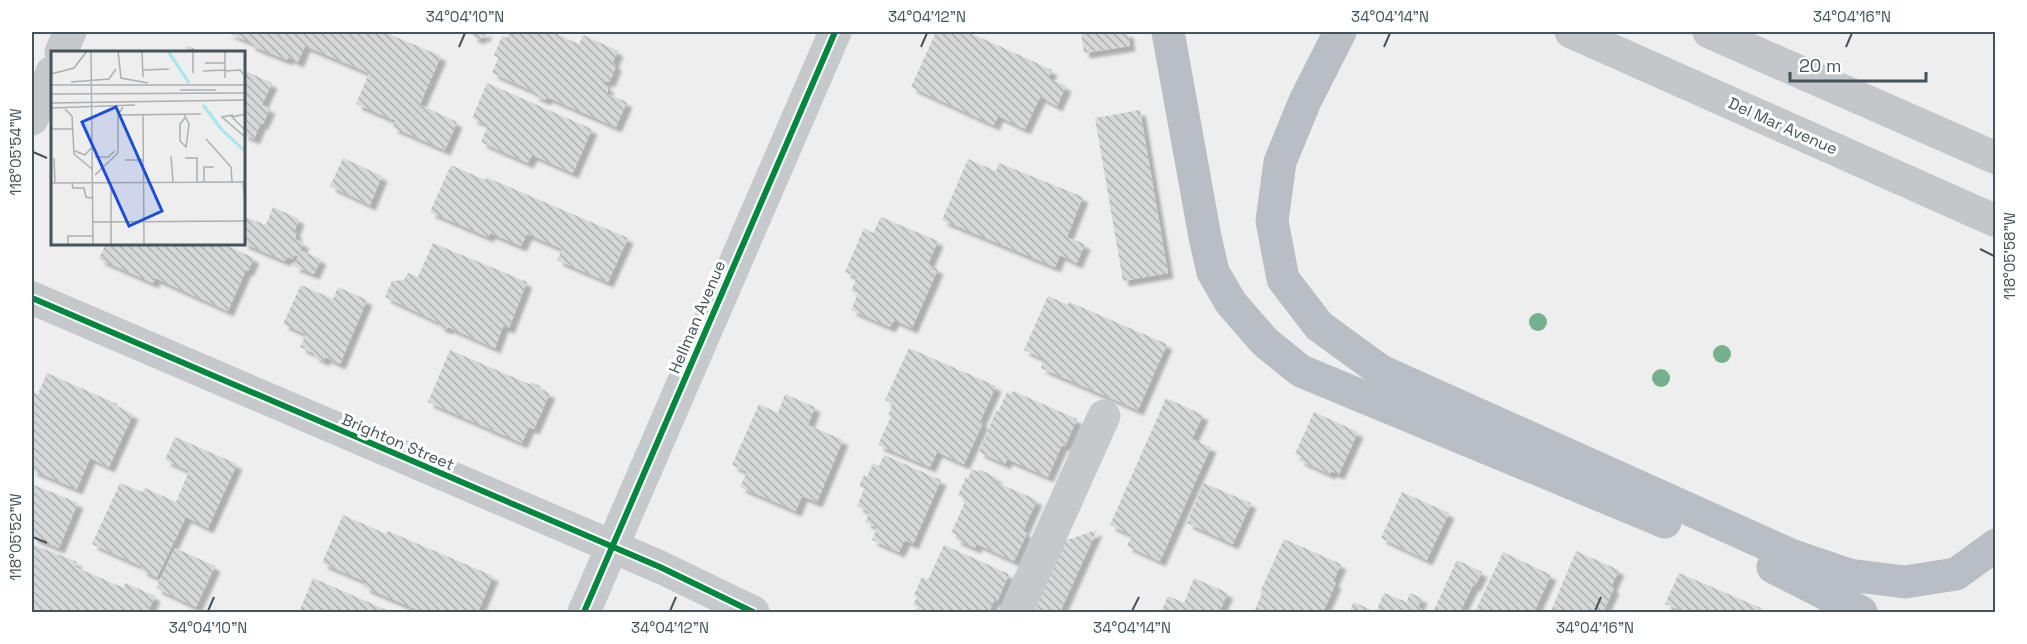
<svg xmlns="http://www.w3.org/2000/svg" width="2027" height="644" font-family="'Space Grotesk',sans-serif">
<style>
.building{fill:url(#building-back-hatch);filter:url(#shadow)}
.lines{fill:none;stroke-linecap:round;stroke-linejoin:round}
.minor{stroke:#c5c9cb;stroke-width:33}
.major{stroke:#c3c7ca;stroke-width:33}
.highway{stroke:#b8bec3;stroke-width:33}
.cycleway-casing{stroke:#fff;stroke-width:10}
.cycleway{stroke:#00873e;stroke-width:6}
.tree{fill:#76b18d}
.ticks{fill:none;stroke:#45535b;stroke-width:2}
.labels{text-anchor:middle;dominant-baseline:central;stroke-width:6;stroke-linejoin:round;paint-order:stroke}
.street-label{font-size:16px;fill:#45535b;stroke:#fff}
.inset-river{fill:none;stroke:#a5e7ef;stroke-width:3}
.inset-road{fill:none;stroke:#abb0b3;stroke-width:1.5}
.view{fill:#1d4ed8;fill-opacity:0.15;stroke:#1d4ed8;stroke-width:3}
.inset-edge{fill:none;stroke:#45535b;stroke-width:3}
.neatline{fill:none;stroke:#45535b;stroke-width:2}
.ticks-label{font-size:15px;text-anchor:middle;fill:#45535b}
</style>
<defs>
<pattern id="building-back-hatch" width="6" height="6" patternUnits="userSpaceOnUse" patternTransform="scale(1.5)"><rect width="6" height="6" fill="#d6d7d7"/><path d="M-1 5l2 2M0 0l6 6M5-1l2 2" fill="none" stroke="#afb1b1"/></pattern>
<filter id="shadow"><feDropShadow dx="5.5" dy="5.5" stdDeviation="1.5" flood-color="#0004"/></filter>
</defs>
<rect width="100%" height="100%" fill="#efeeee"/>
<path class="building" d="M226,32H384L441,56L411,125L421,105L457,122L445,150L392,127L396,121L356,104L369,73L305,46L298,62L288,57L287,60L250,45L251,42Z
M473,32H487L484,37L481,36L479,39L472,36Z
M510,32H559L558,35L579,44L583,35L618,51L613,62L616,66L610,81L604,82V84L608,87V94L627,102L616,127L547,97L545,100L534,95L535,92L492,73L498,58L494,55L502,36L507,38Z
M936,32H968L1052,70L1048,78L1066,86L1057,106L1040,97L1025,129L998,116L994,125L911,87Z
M1081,32H1128L1130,46L1084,53Z
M187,46L203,52H184Z
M243,70L272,83L262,105L270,108L263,124L261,123L254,139L243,134Z
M487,83L592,129L573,173L532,155L528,163L481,142L488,125L472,118Z
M1140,110L1168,273L1123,281L1095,118Z
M343,158L382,176L370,205L330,186Z
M968,159L996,171L999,163L1083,197L1067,237L1085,244L1077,263L1060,255L1055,267L942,220Z
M451,165L485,180L486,177L628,238L608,282L557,260L562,249L527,234L521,246L490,233L488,237L430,212Z
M273,207L299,219L294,232L297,233L295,239L304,243L300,250L321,259L314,274L294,266L298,256L295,255L293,259L287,257L285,261L243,243V216L266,225Z
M881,217L938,241L928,264L938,269L912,328L894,320L890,327L851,310L858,294L851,291L857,277L845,272L864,228L873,233Z
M106,243H221L254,258L248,271L246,270L228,311L155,278L153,283L99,259Z
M433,243L527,282L509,328L503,326L495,348L448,327L447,329L439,326L440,323L385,297L392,281L404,280L408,273L418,277Z
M301,285L333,299L338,287L367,300L340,364L325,357L324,361L314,356L315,354L300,347L306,334L283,324Z
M1048,296L1068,305L1069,302L1167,344L1138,410L1041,368L1044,359L1024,350Z
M909,348L996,386L980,422L983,423L964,464L937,452L930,467L878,445L891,416L888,415L893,404L885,400Z
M450,350L529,384L531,382L540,386L539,389L550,393L534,429L529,427L522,443L428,402Z
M47,373L117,404L116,406L133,414L109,467L90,458L77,489L32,470V391L38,394Z
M1013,391L1077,419L1065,446L1062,445L1048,477L1007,459L1005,464L979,452L996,411L998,412L1007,392L1011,394Z
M785,394L815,407L808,425L843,440L817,502L802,496L796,511L740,487L747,472L732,465L759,404L778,413Z
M1166,398L1203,415L1192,439L1211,447L1160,561L1127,546L1132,535L1110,525Z
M1314,412L1358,432L1339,474L1331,471L1330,474L1299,460L1301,456L1295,454Z
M175,437L237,464L208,528L186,517L157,577L141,570L143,567L92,544L120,483L142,492L145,488L176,502L189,471L165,460Z
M884,455L941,480L913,544L905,540L899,552L872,540L877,527L865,522L870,512L857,506L864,489L859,486L864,475L867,477L873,463L879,466Z
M972,469L978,472L979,469L997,478L995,482L1037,500L1023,531L1027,533L1014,561L977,544L975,548L955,539L957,535L951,533L966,500L958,495L966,477L968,478Z
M1204,483L1251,503L1233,544L1187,523Z
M34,485L78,503L59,548L32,537V490Z
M1402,492L1449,513L1427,560L1381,538Z
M343,515L386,534L388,531L493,576L478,612H422L364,587L366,582L322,563Z
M1097,530L1060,612H1023L1052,545Z
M1284,539L1341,564L1333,582L1336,583L1323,612H1254L1262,593L1260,592Z
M32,544L77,562L75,567L124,588L125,583L155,596L148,612H44L38,610L37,612H32Z
M944,545L1009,574L997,602L994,600L989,612H920L916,611L918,607L913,605L917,597L914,595L922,577L928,580Z
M175,548L215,566L196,607L156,588Z
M1576,551L1619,570L1611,587L1614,588L1603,612L1551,611Z
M1503,552L1551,575L1534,612H1475Z
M1457,560L1482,572L1475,586L1473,585L1460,612H1433Z
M1679,573L1761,608L1759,612H1684L1665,604Z
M313,578L391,612H299Z
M1194,578L1228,593L1219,612H1161L1168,596L1184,603Z
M1384,593L1407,602L1410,593L1422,598L1418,607L1422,609L1420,612H1349L1354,602L1376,612Z"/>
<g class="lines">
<path class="minor" d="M61,52L70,32
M32,119L52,72
M32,298L660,567L753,612
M584,612L835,32
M1016,612L1104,416"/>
<path class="major" d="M1571,32L1996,221
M1709,32L1996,158"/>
<path class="highway" d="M1168,32L1205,237L1213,272L1231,303L1265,342L1301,371L1665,522
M1340,32L1305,101L1280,162L1272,221L1283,279L1319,326L1381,371L1793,556L1849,575L1905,582L1956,574L1996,545
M1773,567L1861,612"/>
<defs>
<path id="cycleway" d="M32,298L660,567L753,612
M584,612L835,32"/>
</defs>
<use href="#cycleway" class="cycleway-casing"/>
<use href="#cycleway" class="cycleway"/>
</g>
<g class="tree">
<circle cx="1538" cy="322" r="9"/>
<circle cx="1722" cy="354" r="9"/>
<circle cx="1661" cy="378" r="9"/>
</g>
<path class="ticks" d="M459,47L465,33M921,47L927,33M1384,47L1390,33M1846,47L1852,33M33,152L47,158M1980,249L1994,256M33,537L47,543M208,611L214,597M670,611L676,597M1132,611L1139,597M1595,611L1601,597"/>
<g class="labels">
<g class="street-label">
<text transform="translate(1783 126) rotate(24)">Del Mar Avenue</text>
<text transform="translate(697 317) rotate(-67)">Hellman Avenue</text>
<text transform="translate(398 442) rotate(23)">Brighton Street</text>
</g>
</g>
<g transform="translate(51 51)">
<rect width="194" height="194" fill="#efeeee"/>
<path class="inset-river" d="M117,0L138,32M152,54L171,79L194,100"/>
<path class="inset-road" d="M40,0L42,193M67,0L70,27L97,32M91,0L92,26M174,0V27M154,12H174M92,19L118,18M152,20L175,19M175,20L189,19L192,23M142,22V0M0,23L23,17L36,0M20,31L58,28L65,18M0,34H194M129,39H165M0,43L194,42M0,52L194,49M0,57L84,54M14,58L21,65L23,103L41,118M133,63L138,73L135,96L129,90V73L134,67M194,63L181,66L194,79M70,64L150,63M92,64L93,193M182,64L171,66L194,86M0,78H21M155,88L180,116L181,131M24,100L34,104L40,97M120,105L122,131M44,106H57L64,100M3,107L4,132M134,107H146V131M74,109H93M44,124L67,102V64L72,56M60,131V193M153,131V116H163M192,131L194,152M0,132L194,131M21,132L22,137H33L35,146L41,147M42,171L194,170M17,193V185H42"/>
<path class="view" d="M65,56L111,160L78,175L31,71Z"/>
<rect width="194" height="194" class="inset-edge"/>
</g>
<rect width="2027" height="644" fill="none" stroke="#ffffff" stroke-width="66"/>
<path d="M1790 72v9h136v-9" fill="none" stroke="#45535b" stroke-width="3"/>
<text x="1799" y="72" font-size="18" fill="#45535b" stroke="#ffffff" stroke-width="4.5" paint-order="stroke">20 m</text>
<rect x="33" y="33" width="1961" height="578" class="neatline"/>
<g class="ticks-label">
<text x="465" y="22">34°04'10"N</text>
<text x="927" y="22">34°04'12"N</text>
<text x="1390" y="22">34°04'14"N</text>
<text x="1852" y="22">34°04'16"N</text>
<text transform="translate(16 152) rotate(-90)" y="5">118°05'54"W</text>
<text transform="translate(2010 256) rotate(-90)" y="5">118°05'58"W</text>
<text transform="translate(16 537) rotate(-90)" y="5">118°05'52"W</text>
<text x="208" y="633">34°04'10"N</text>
<text x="670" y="633">34°04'12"N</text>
<text x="1132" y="633">34°04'14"N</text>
<text x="1595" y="633">34°04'16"N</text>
</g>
</svg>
